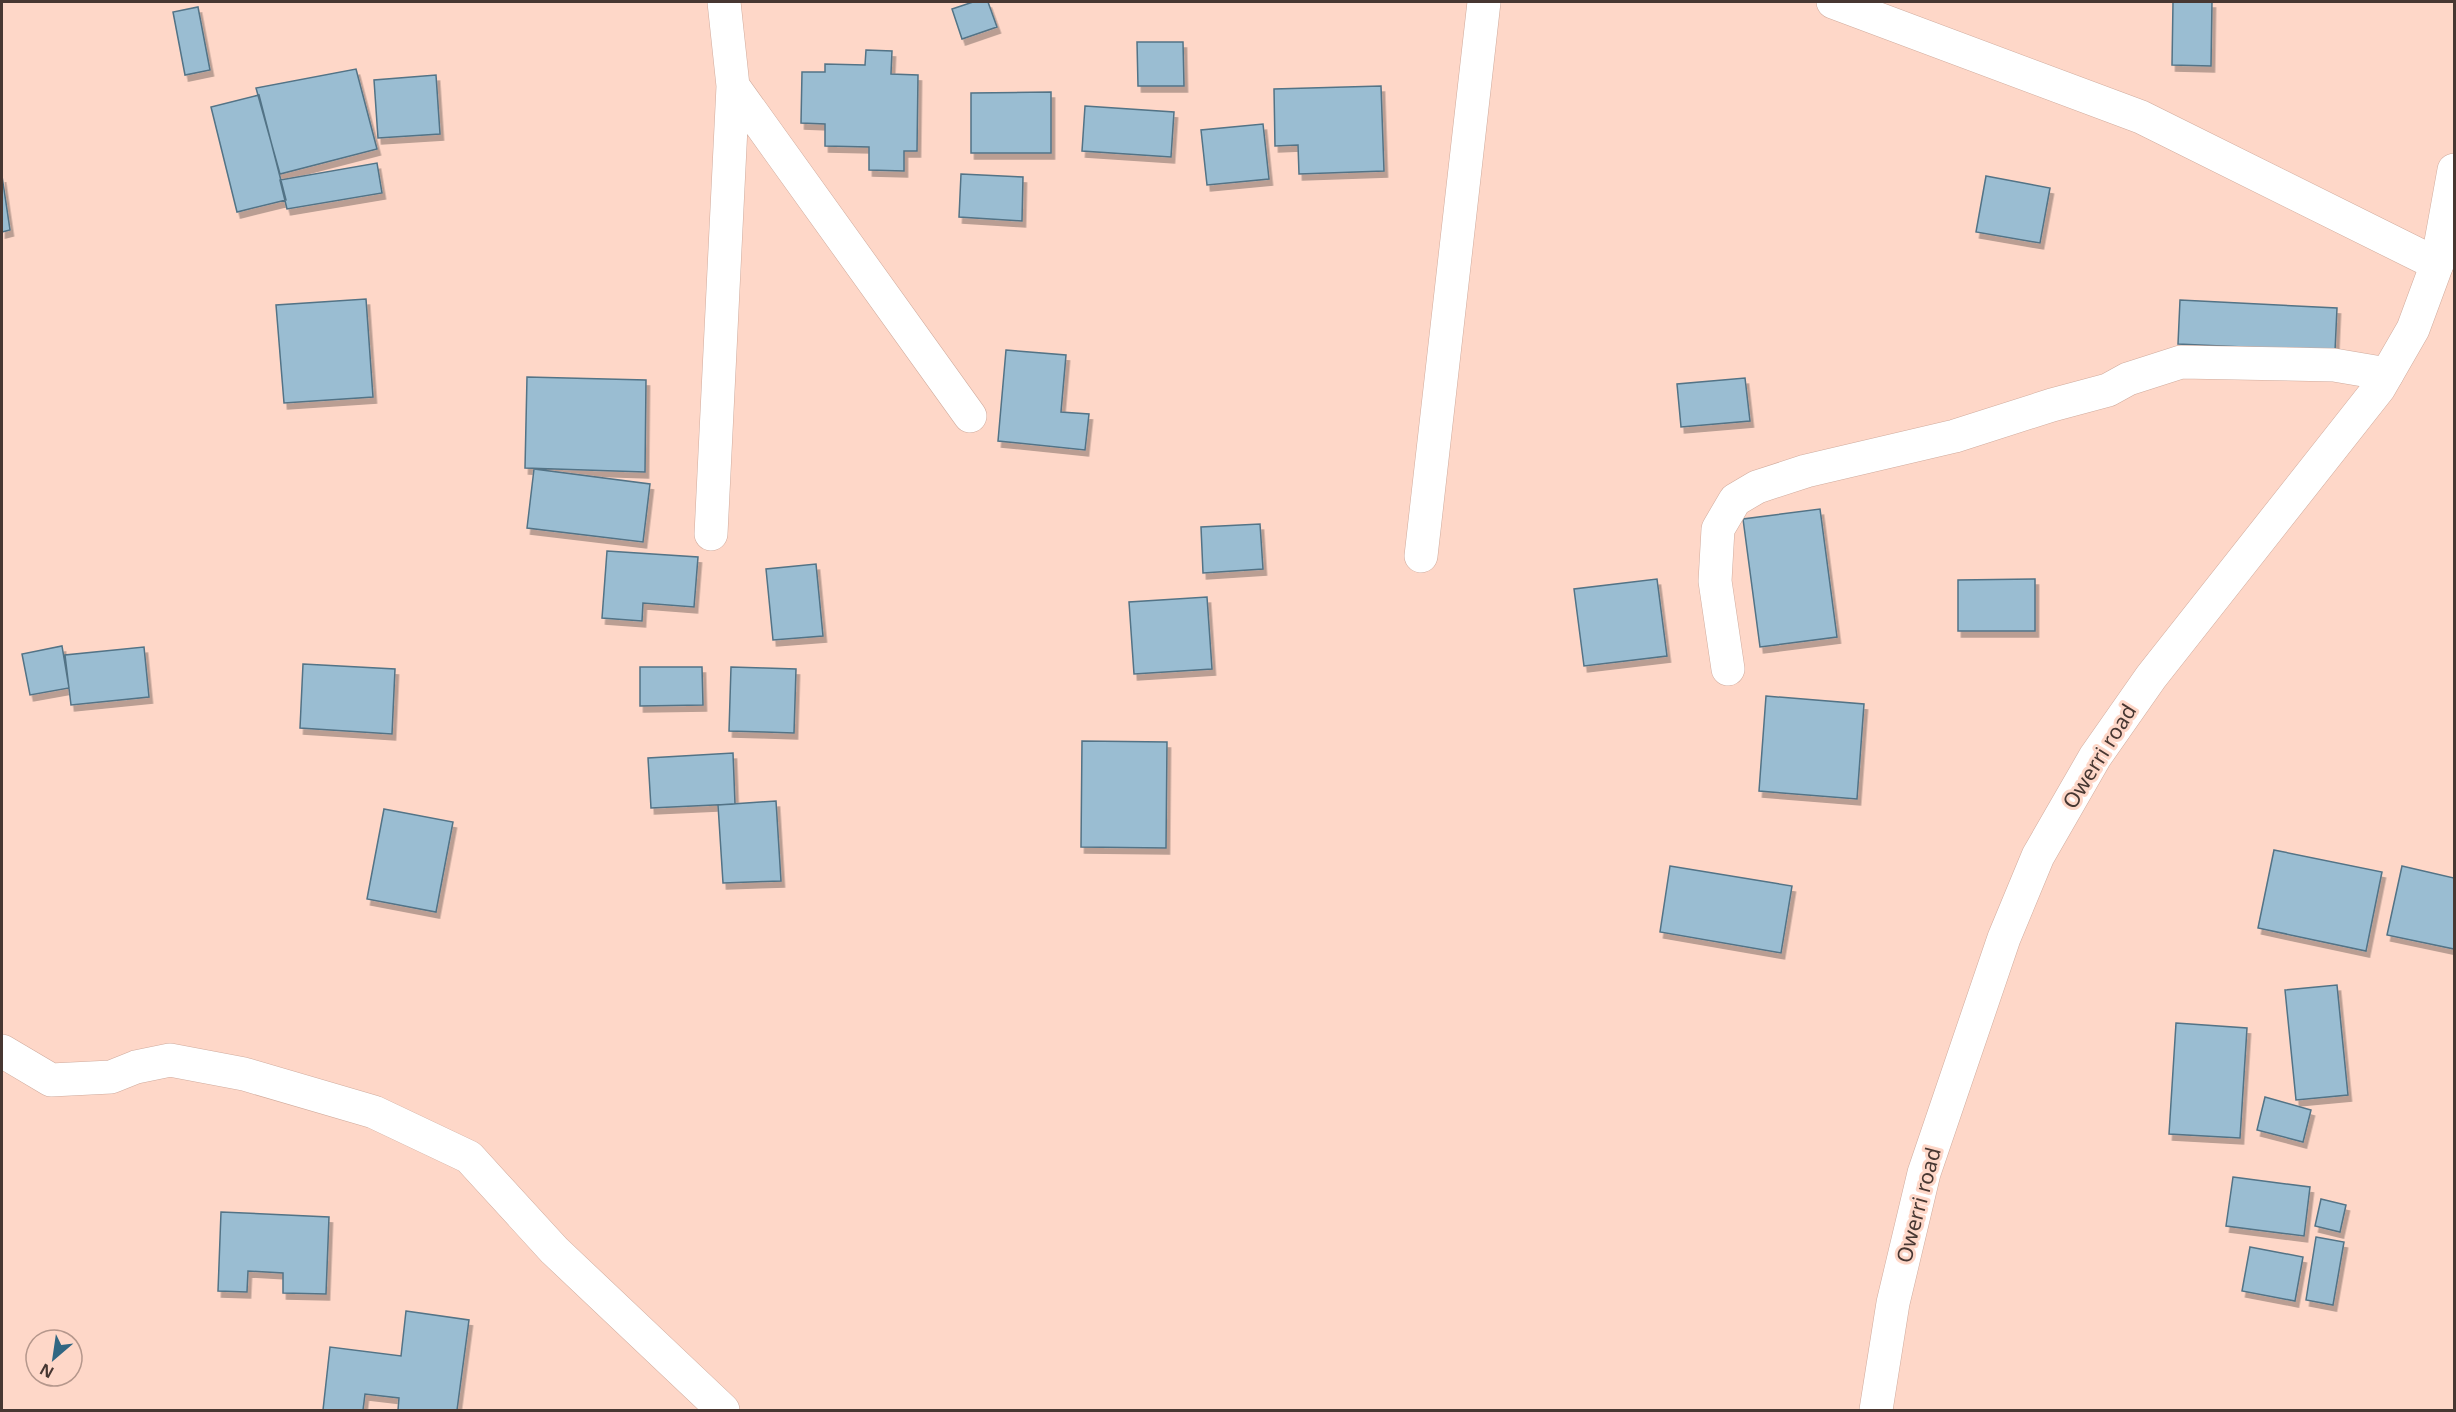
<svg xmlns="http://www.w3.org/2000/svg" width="2456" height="1412" font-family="'Noto Sans',sans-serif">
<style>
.building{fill:#9abdd2;stroke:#527386;stroke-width:1.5;filter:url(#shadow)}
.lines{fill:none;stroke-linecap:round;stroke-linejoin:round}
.minor-casing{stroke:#d0ab9d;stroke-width:34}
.secondary-casing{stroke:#d0ab9d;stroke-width:34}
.minor{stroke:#fff;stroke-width:33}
.secondary{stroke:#fff;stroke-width:33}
.labels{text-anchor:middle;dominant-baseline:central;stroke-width:6;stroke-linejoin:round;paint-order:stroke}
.street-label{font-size:21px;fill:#473732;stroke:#fed7c8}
</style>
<defs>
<filter id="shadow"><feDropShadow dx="3.5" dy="6" stdDeviation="0" flood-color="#0004"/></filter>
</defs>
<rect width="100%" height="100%" fill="#fed7c8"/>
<path class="building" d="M973,2H988L997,27L962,39L952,9Z
M2173,2H2212L2211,66L2172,65Z
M198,7L210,70L185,75L173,12Z
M1137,42H1183L1184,86H1138Z
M866,50L892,51L891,74L918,75L917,151H904V171L869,170V147L825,146V124L801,123L802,72H825V64L865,65Z
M356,69L377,149L280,174L256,88Z
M436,75L440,134L378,138L374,80Z
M1381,86L1384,171L1299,174L1298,145L1275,146L1274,89Z
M1051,92V153H971V93Z
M259,95L286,200L237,212L211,107Z
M1085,106L1174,112L1171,157L1082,151Z
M1263,124L1269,179L1207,185L1201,130Z
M377,163L382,193L287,209L280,180Z
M961,174L1023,177L1022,221L959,217Z
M2,176L10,230L2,232Z
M1986,176L2050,188L2040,243L1976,232Z
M366,299L373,397L284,403L276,305Z
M2180,300L2337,308L2335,351L2178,344Z
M1006,350L1066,355L1061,412L1089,414L1085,450L998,441Z
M527,377L646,380L645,472L525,468Z
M1745,378L1750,421L1681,427L1677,384Z
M534,469L650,484L643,542L527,528Z
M1820,509L1837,637L1760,647L1743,519Z
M1260,524L1263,569L1203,573L1201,527Z
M607,551L698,557L694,607L643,603L642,621L602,618Z
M816,564L823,636L773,640L766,569Z
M1657,579L1667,656L1584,666L1574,589Z
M2035,579V631H1958V580Z
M1207,597L1212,669L1134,674L1129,602Z
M62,646L69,688L30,695L22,654Z
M144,647L149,697L71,705L65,655Z
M303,664L395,669L392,734L300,728Z
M640,667H702L703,705L640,706Z
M731,667L796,669L794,733L729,731Z
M1766,696L1864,704L1857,799L1759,791Z
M1082,741L1167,742L1166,848L1081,847Z
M733,753L735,804L651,808L648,758Z
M776,801L781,881L723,883L718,805Z
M384,809L453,822L436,912L367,899Z
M2274,850L2382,872L2366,951L2258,928Z
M1670,866L1792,886L1781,953L1660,932Z
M2402,866L2454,878V949L2387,935Z
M2337,985L2348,1095L2296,1100L2285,990Z
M2176,1023L2247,1028L2240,1138L2169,1134Z
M2265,1097L2311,1110L2303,1142L2257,1130Z
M2233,1177L2310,1187L2304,1236L2226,1226Z
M2321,1199L2346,1205L2340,1232L2315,1226Z
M221,1212L329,1217L326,1294L283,1293V1273L248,1271L247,1292L218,1291Z
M2316,1237L2344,1242L2333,1305L2306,1300Z
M2250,1247L2303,1257L2295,1301L2242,1291Z
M406,1311L469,1320L457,1410H398L399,1398L365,1394L363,1410H323L330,1347L401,1356Z"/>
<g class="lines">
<defs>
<path id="minor" d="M1833,2L2141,117L2437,264
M733,86L970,416
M711,534L733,86L724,2
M1421,556L1484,2
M1728,669L1715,581L1718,529L1735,500L1757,487L1806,471L1955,436L2052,405L2108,390L2128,379L2181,362L2334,365L2387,374
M2,1051L51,1080L111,1077L136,1067L170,1060L244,1074L374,1112L469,1157L554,1250L723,1410"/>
<path id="secondary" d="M1876,1410L1893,1303L1924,1173L2004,938L2038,856L2095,757L2151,677L2379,388L2413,329L2437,264L2454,170"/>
</defs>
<use href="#minor" class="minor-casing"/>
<use href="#secondary" class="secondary-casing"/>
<use href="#minor" class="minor"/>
<use href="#secondary" class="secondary"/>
</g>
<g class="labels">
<g class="street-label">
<text transform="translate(2099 756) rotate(-58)">Owerri road</text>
<text transform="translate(1918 1205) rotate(-75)">Owerri road</text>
</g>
</g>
<rect width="2456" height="1412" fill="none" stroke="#473732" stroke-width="6"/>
<g transform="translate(54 1358) rotate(209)"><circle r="28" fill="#fed7c8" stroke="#b5978c" stroke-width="1.5"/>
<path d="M0-4.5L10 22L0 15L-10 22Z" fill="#316682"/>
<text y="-9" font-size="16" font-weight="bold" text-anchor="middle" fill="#473732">N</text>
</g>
</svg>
